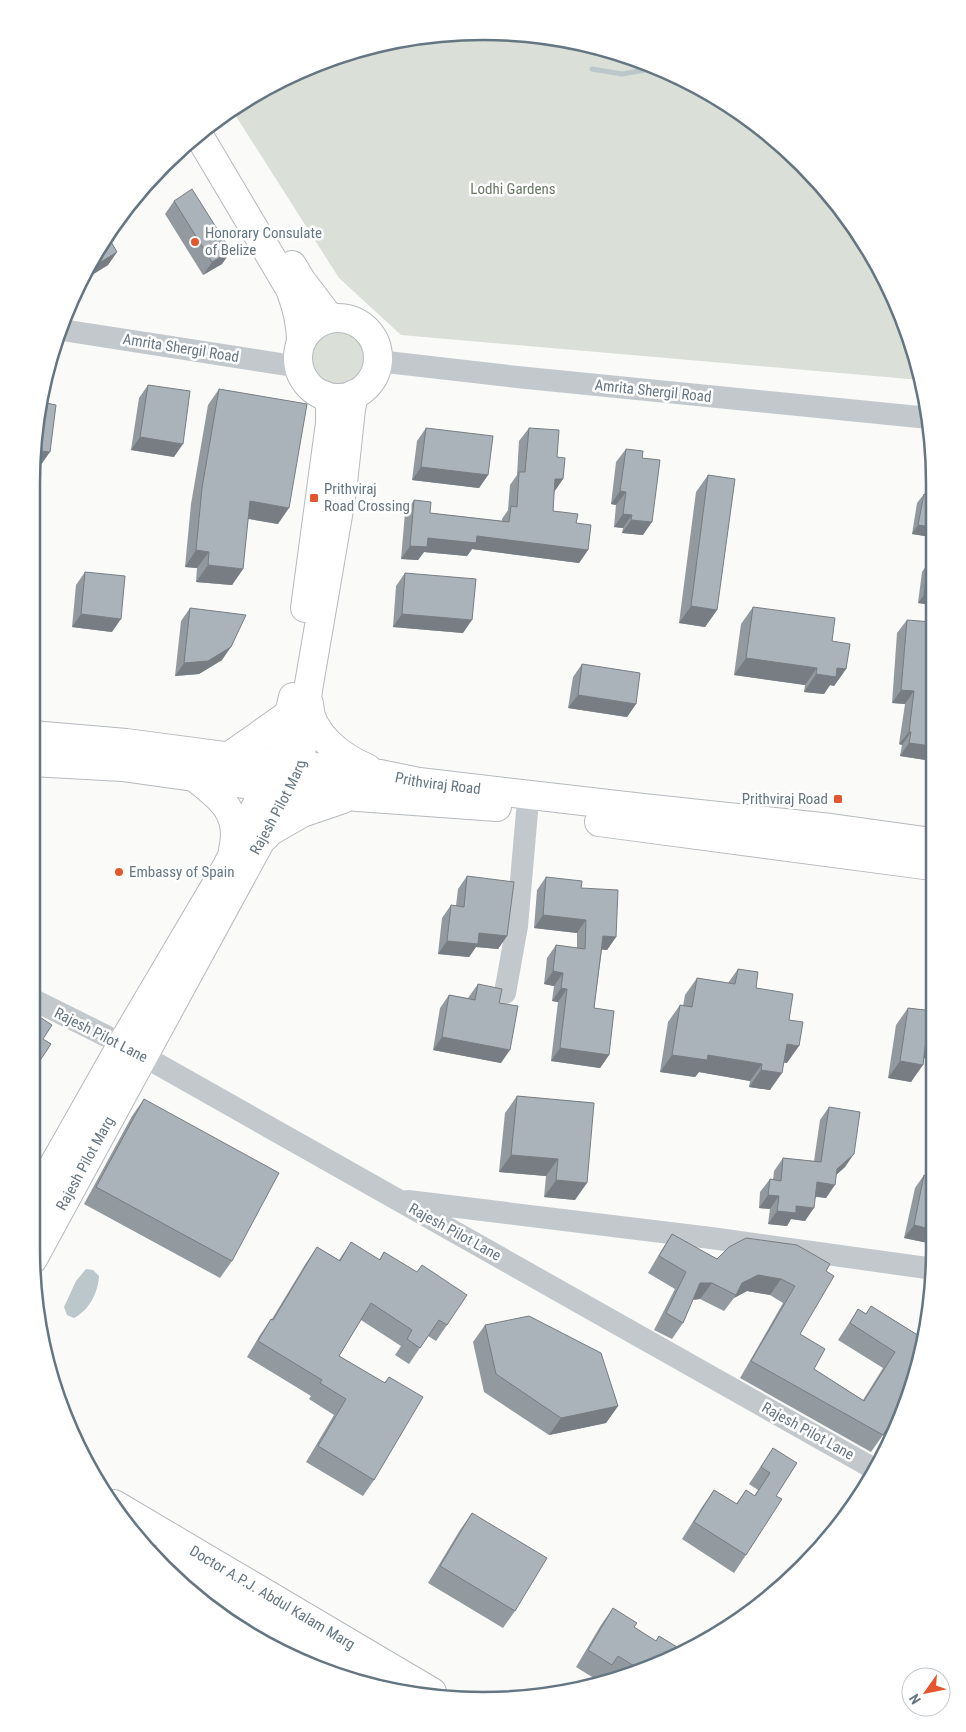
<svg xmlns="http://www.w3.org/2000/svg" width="966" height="1732" font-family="'Roboto Condensed',sans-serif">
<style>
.green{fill:#dadfd7}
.water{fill:#bbc7cb}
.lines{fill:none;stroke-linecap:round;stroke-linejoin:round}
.stream{stroke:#bbc7cb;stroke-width:5}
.major-casing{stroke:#b5babe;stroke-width:30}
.minor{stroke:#c3c8cc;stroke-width:22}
.major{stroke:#fff;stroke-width:28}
.wall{fill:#929a9f}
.shaded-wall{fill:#777d82}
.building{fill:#aab3b9;stroke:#777d82}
.poi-dot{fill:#e4572e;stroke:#fff;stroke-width:2}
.labels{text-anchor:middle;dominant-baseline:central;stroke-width:5;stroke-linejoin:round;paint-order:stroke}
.park-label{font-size:15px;fill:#687a64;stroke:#fff}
.poi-label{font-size:15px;fill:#657683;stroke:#fff;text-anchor:start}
.street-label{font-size:15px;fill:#657683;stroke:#fff}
.rim{fill:none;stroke:#657683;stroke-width:2.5}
</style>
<rect width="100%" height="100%" fill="#fafaf8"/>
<path class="green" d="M454,32L542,35L628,55L709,92L802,163L859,232L911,338L921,380L401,335L339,278L232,110L283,78L366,47Z
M308 355a31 31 0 1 1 62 0a31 31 0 1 1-62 0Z"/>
<path class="water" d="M86,1269L93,1270L99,1276C98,1293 89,1310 74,1318L67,1315L64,1307L76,1281Z"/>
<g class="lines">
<path class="stream" d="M592,69L622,74L645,70H662"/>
<defs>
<g id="major">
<path d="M198,134L290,289C297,307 301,323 301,342"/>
<path d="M292,265L301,280L330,318"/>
<circle cx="338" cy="358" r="40"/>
<path d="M305,608L330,423V403L324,395"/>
<path d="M309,704C310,734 341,757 367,768"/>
<path id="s1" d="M32,735L126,743L277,763L380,774L419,782L643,808L831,828L932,842"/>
<path d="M228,757L289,714"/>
<path d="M32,762L122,767L266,787L358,797L497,807"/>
<path d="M194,777C220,797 242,813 233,850"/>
<path d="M599,822L932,866"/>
<path d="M266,836L269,832L302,813L343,799"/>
<path d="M31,1205L122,1044L227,866L277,763L293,697"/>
<path id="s2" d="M33,1259L289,789L300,765L308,690L342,492L351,409L354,394"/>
<path id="s3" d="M114,1504L432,1692"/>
<path d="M162,1559L374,1686"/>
</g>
</defs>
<use href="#major" class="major-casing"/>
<path class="minor" d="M62,330L300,367
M378,361L517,377L929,418
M505,993L517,926L527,812
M32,999L122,1044L876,1470
M408,1201L711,1238L934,1269"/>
<use href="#major" class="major"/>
</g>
<path class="wall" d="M174,201L231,251L222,264L203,275L165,214Z
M117,252L108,265L87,278L85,275L92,257Z
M148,385L174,457L131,450L139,398Z
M219,389L278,524L248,519L243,569L232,585L196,582L197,568L185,567L191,504L208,405Z
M426,428L488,475L479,488L412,480L417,441Z
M529,428L557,457L563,479L554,492L553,511L576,523L588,550L579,563L472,549L467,556L424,552L418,560L401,559L405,513L414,500L430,513L502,521V519L508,510L510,485L517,475L519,441Z
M626,449L642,458L643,535L622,533L623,528L614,527L616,505L611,504L616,462Z
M708,475L717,610L705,627L679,623L696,492Z
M924,494L931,496V537L912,534L917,503Z
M928,563H931L932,605L918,603L922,572Z
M85,572L112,632L72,627L76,585Z
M405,573L463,633L393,627L396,586Z
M753,607L832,641L846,669L834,686L830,685L824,694L804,692L805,685L734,675L741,624Z
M190,608L222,660L199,674L175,676L181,621Z
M907,620L932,761L900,756L902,745L899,744L905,704L892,703L897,633Z
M582,664L636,704L627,717L568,708L573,677Z
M467,876L507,936L498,949L476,947L469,957L438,954L442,918L451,905L456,906L458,889Z
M546,877L581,888L616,937L607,950L602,949L594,1008L609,1055L600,1068L551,1061L558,1002L552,1001L554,986L544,984L547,958L556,945L577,948V933L534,928L537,890Z
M738,969L756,988L789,1020L787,1063L784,1062L770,1090L749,1087L750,1081L699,1072L695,1077L660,1072L668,1022L680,1005L683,1006L685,995L697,978L728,983Z
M478,984L499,1003L501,1063L433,1050L440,1008L449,995L468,998Z
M908,1008L933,1011V1059L924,1058L911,1082L888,1078L896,1025Z
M517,1096L594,1103L575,1200L544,1197L546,1176L499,1172L505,1113Z
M144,1099L232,1261L220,1278L84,1204L132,1116Z
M829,1107L845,1167L836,1175L826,1198L816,1197L805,1221L791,1219L787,1226L768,1224L770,1209L759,1208L760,1192L770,1179L773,1180L774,1171L783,1158L814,1161L820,1120Z
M924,1175L933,1244L904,1238L915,1188Z
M672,1234L717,1259L826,1271L800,1334L814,1369L863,1400L883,1368L838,1340L858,1309L866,1314L871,1306L924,1339L883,1435L871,1452L740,1378L783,1303L770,1295L747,1291L734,1298L724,1311L700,1299L693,1300L683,1323L672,1339L654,1330L675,1289L648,1273L661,1251Z
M351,1242L379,1260L384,1252L447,1325L436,1341L428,1336L409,1364L395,1355L401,1346L361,1320L339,1356L384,1383L389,1377L374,1480L363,1496L306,1462L334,1415L309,1399L311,1396L247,1357L260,1335L271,1319H272L306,1263L317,1247L339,1260Z
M485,1325L618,1406L606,1423L549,1435L484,1392L473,1342Z
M773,1448L776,1496L746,1555L734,1573L682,1539L702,1507L714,1490L736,1504L746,1490L754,1496L758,1490L749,1484Z
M472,1513L515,1611L503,1628L428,1583L460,1530Z
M613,1608L634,1627L656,1641L659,1636L656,1666L612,1677L607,1673L603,1679L597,1680L576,1667L601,1625Z"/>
<path class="shaded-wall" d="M231,251L222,264L203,275L212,262Z
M117,252L108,265L87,278L96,265Z
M140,437L183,444L174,457L131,450Z
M33,450L50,452L38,469L32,468Z
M421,467L488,475L479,488L412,480Z
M555,479H563L554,492Z
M620,491L626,492L616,505L611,504Z
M250,501L289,508L278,524L239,517Z
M623,514L632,515L623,528L614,527Z
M631,520L652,522L643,535L622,533Z
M918,525L931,527V537L912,534Z
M477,536L588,550L579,563L472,549L467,556L424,552L418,560L401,559L410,546L428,538Z
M196,550L209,552L197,568L185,567Z
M208,565L243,569L232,585L196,582Z
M924,595L932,596V605L918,603Z
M691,606L717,610L705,627L679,623Z
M81,614L121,619L112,632L72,627Z
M402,614L472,620L463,633L393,627Z
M231,647L222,660L199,674L175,676L184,663Z
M746,658L817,668L805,685L734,675Z
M837,668L846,669L834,686L830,685L824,694L804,692L816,674Z
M901,690L914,691L905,704L892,703Z
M578,695L636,704L627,717L568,708Z
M909,732H911L902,745L899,744Z
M909,743L932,746V761L900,756Z
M543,915L586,920L577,933L534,928Z
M479,933L507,936L498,949L476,947L469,957L438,954L447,941Z
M603,936L616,937L607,950L594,949Z
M553,971L563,973L554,986L544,984Z
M561,988L567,989L558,1002L552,1001Z
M442,1037L510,1050L501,1063L433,1050Z
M926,1040H933V1059L914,1057Z
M787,1044L799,1046L787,1063L775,1061Z
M560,1048L609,1055L600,1068L551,1061Z
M672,1055H708L762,1064L750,1081L699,1072L695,1077L660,1072Z
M900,1061L923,1065L911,1082L888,1078Z
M761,1070L782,1073L770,1090L749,1087Z
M854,1154L845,1167L828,1182L837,1169Z
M511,1155L558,1159L546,1176L499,1172Z
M556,1180L587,1183L575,1200L544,1197Z
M817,1182L835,1185L826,1198L808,1195Z
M768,1195L779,1196L770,1209L759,1208Z
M796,1206L814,1208L805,1221L791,1219L787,1226L768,1224L777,1211Z
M914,1225L934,1230L933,1244L904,1238Z
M758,1275L781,1279L770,1295L747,1291L734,1298L742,1283Z
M700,1283H712L700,1299L688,1300Z
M618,1406L606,1423L549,1435L561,1418Z"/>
<path class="building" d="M192,189L231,251L212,262L174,201Z
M107,235L117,252L96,265L91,258Z
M148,385L190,391L183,444L140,437Z
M219,389L307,404L289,508L250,501L243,569L208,565L209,552L196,550L202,488Z
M41,402L56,405L50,452L33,450Z
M426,428L493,436L488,475L421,467Z
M529,428L559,430L557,457L565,458L563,479H555L553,511L578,514L576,523L591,525L588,550L477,536L476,543L428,538L427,547L410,546L414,500L431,502L430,513L509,522L511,506L517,507L519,472H525Z
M626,449L643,451L642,458L660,460L652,522L631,520L632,515L623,514L626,492L620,491Z
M708,475L735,479L717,610L691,606Z
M924,494L931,496V527L918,525Z
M928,563H931L932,596L924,595Z
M85,572L125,576L121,619L81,614Z
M405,573L476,579L472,620L402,614Z
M753,607L835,618L832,641L850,644L846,669L837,668L836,677L816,674L817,668L746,658Z
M190,608L246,615L231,647L208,661L184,663Z
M907,620L932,622V746L909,743L911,732H909L914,691L901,690Z
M582,664L640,673L636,704L578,695Z
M467,876L514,882L507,936L479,933L478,944L447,941L451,905L464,907Z
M546,877L582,881L581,888L618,890L616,937L603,936L594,1008L614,1011L609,1055L560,1048L567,989L561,988L563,973L553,971L556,945L585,949L586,920L543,915Z
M738,969L758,972L756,988L793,994L789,1020L803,1022L799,1046L787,1044L782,1073L761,1070L762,1064L708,1055L707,1060L672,1055L680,1005L692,1007L697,978L735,984Z
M478,984L502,989L499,1003L518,1006L510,1050L442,1037L449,995L475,1000Z
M908,1008L933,1011V1040H926L923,1065L900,1061Z
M32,1012L52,1025L43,1039L51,1044L31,1074Z
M517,1096L594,1103L587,1183L556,1180L558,1159L511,1155Z
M144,1099L279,1173L232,1261L96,1187Z
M829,1107L860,1112L854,1154L837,1169L835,1185L817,1182L814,1208L796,1206V1213L777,1211L779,1196L768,1195L770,1179L781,1181L783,1158L821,1162Z
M924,1175L933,1177L934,1230L914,1225Z
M672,1234L717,1259L729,1247L746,1238L797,1245L830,1264L826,1271L834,1276L800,1334L825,1349L814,1369L864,1401L895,1352L850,1323L858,1309L866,1314L871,1306L924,1339L919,1366L906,1398L883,1435L751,1361L795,1286L781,1279L758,1275L742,1283L736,1295L712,1283H700L683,1323L666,1313L686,1272L659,1256Z
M351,1242L380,1260L384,1252L417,1272L422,1265L467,1295L447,1325L439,1320L420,1348L407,1339L412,1330L371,1303L339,1356L385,1383L389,1377L423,1397L374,1480L318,1446L346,1399L320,1383L322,1380L258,1341L271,1319L273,1320L317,1247L340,1261Z
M529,1316L601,1353L618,1406L561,1418L496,1374L485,1325Z
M773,1448L797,1463L776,1496L782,1499L746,1555L694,1522L714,1490L737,1504L746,1490L755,1496L770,1473L761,1467Z
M472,1513L547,1558L515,1611L440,1566Z
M613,1608L637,1623L634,1627L656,1641L659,1636L682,1650L656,1666L639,1670V1669L618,1656L612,1665L588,1650Z"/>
<g class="poi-dot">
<circle cx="195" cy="242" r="5"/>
<rect x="309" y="493" width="10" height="10" rx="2.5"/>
<rect x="833" y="794" width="10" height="10" rx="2.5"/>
<circle cx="119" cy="872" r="5"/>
</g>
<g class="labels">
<g class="park-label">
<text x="513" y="189">Lodhi Gardens</text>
</g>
<g class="poi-label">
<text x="205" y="233">Honorary Consulate<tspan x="205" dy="17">of Belize</tspan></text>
<text x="324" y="489">Prithviraj<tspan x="324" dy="17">Road Crossing</tspan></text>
<text x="828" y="799" text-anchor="end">Prithviraj Road</text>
<text x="129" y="872">Embassy of Spain</text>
</g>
<g class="street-label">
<text transform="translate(181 348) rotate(9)">Amrita Shergil Road</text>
<text transform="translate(653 391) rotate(6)">Amrita Shergil Road</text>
<text stroke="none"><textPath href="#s1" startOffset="409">Prithviraj Road</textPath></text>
<text stroke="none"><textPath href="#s2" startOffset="514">Rajesh Pilot Marg</textPath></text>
<text transform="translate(101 1035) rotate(27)">Rajesh Pilot Lane</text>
<text stroke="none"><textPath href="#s2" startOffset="109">Rajesh Pilot Marg</textPath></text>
<text transform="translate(455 1232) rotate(29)">Rajesh Pilot Lane</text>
<text transform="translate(808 1431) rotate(29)">Rajesh Pilot Lane</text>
<text stroke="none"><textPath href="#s3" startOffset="184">Doctor A.P.J. Abdul Kalam Marg</textPath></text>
</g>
</g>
<path d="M0 0H966V1732H0ZM483 40H483A443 443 0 0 1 926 483V1249A443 443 0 0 1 483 1692H483A443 443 0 0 1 40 1249V483A443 443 0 0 1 483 40Z" fill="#fff" fill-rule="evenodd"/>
<path class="rim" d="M483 40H483A443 443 0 0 1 926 483V1249A443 443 0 0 1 483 1692H483A443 443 0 0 1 40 1249V483A443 443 0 0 1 483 40Z"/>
<g transform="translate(926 1692) rotate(237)"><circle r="24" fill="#ffffff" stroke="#c1c8cd"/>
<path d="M0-4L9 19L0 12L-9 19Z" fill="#e4572e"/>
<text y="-8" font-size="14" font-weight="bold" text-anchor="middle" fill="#657683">N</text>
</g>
</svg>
